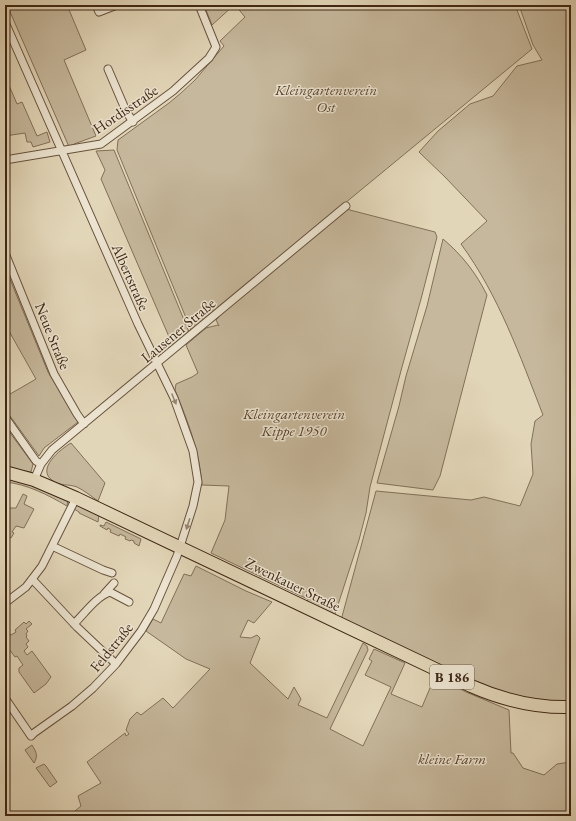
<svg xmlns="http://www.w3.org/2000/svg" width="576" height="821" font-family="'EB Garamond',serif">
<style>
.green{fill:#c6b89c;stroke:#827058}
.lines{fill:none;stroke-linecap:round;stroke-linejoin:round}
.minor-casing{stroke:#68533d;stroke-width:9}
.primary-casing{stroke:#3f2714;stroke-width:14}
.minor{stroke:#ece4d1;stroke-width:7}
.primary{stroke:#e2d6b8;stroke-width:12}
.oneway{fill:#968672}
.labels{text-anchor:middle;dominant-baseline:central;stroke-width:3;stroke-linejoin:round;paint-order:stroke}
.shield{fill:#ece4d1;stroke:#73604d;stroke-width:1}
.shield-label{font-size:14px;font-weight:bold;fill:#3f2714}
.park-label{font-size:15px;font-style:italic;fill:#5a442f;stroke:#ece4d1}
.street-label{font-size:15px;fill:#3f2714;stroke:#ece4d1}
</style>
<rect width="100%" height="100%" fill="#e2d6b8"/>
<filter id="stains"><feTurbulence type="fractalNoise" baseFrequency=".005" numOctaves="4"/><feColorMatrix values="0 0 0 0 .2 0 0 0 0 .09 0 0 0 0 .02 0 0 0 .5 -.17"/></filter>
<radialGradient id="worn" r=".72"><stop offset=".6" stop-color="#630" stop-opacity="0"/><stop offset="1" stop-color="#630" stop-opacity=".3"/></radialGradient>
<path class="green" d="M7,5H67L86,50L64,60L96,136L74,144L75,149H70Z
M204,5H234L212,25Z
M235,5H515L532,49L191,330L117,150L118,140L169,103L181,93L195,80L224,46L220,41L245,17Z
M519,5H571V703L527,704L340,624L376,491L471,500L484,497L520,506L533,474L531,444L535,421L543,415C520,356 499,296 461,244L487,221L445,177L419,152L438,131L470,104L493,96L517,66L542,60L533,45Z
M5,76L17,104L22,102L37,136L47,132L50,142L33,147L31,142H27L25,133L5,136Z
M114,150L189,332L173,346L101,179L105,170L96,151Z
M346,209L435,232L437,237L421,299L402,367L370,487L366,513L359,540L335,614L307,602L308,599L301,596L211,553L225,520L229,486L202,485C199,449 188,422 175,390L176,384L192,377L198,373L186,345L206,328L218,325L219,326L216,320L219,317L218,315Z
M443,239C462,255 476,273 487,295L440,476L433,490L377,483L399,406L406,376L427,306Z
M5,267L48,372L78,422L44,448L39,456L5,409V397L36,379L5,324Z
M5,426L33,464L31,472L5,468Z
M71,443L105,483L98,501C91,496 85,491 77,487C69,484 60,486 53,481C35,469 61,449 71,443Z
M5,476H8L68,500L67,506C48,495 27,484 5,482Z
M23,494L27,496L24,504L34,509L24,528L16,526L12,532L14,533L11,538L9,537L5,545V508H16Z
M78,503L99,514L98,522L79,513V512L74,509Z
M106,522L141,539L139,546L134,543V541L131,540L130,541L125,539L126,537L120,534L119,536L110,532L111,530L108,528L107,530L100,526V525L104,526Z
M196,566L246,591L272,602L254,623L248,620L240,637L251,638L257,635L260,638L250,663L288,699L294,687L301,699L298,705L327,718L363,643L367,646L368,650L330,729L363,746L391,687L365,675L372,661L369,659L374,649L405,663L391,694L422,707L435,676L466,692L509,710L511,753H513L523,768L544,775L557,764L571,762V816H79L75,811L81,806L78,796L101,783L87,762L125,733L126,736L129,734L126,730L130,719L137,712L141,715L163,698L173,708L210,669L186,659L146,631L153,619L161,623L184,574L191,576Z
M29,621L32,624L26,629L28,631L26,634L27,636L26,637L29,641L26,644L28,647L24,651L27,655L32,651L51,677L46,684L34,693L19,672V668L23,665L17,656L15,657L9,649L6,651L5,650L8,646L5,644V640L7,638L6,636L10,634L11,635L16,632L15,630L24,622L26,624Z
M32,745C37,753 38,756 34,763L25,750Z
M44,764L46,766L57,782L50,787L36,768Z"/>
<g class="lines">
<defs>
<path id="minor" d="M96,5L99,12L117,5
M5,22L138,324L174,398L193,451L198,482L193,506L177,556L154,609L141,631L116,664L93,688L72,706L34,733L31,736L5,698
M108,69L126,111L133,122
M5,160L101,144L173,91L209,58L216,47L199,5
M5,253L54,374L77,414L84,424
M5,417L36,461L41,464
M34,480L41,464L52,450L346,206
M52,546L103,570L112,573
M32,579L77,627L116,664
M104,594L114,583
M5,603L26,587L42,566L76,498
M74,624C84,614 97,596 110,592L129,602"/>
<path id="primary" d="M5,472L34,480L76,498L471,686C503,700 536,708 571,707"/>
</defs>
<use href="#minor" class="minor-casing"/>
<use href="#primary" class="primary-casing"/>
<use href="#minor" class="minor"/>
<use href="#primary" class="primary"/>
</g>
<defs><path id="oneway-solid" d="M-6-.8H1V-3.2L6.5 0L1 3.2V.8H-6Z"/></defs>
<g class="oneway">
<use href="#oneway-solid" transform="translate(174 399) rotate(68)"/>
<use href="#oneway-solid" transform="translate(188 524) rotate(108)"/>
</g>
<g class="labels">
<rect class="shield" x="430" y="665" width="44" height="24" rx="3"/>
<g class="shield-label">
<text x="452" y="677">B 186</text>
</g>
<g class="park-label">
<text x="326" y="89">Kleingartenverein<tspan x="326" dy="17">Ost</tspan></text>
<text x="294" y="413">Kleingartenverein<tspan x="294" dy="17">Kippe 1950</tspan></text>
<text x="452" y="758">kleine Farm</text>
</g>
<g class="street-label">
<text transform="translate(125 109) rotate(-34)">Hordisstraße</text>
<text transform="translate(131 277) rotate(66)">Albertstraße</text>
<text transform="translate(178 330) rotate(-40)">Lausener Straße</text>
<text transform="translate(53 336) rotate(68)">Neue Straße</text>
<text transform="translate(293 584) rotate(26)">Zwenkauer Straße</text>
<text transform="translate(111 647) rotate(-51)">Feldstraße</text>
</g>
</g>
<rect width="576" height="821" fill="none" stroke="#e2d6b8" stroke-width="20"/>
<rect x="6" y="6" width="564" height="809" fill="none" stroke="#3f2714" stroke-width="2"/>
<rect x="10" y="10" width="556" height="801" fill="none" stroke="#3f2714"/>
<rect width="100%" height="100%" filter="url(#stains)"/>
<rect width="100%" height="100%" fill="url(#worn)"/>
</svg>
